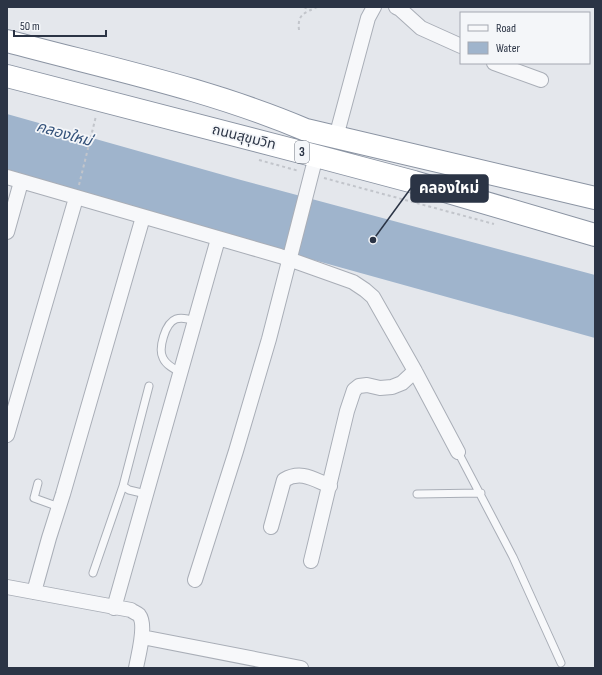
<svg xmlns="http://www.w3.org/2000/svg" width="602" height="675" font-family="'Sofia Sans Condensed','Noto Sans Thai',sans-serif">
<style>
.water{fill:#9fb4cc}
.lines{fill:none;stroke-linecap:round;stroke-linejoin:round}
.lane-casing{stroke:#a9aeb7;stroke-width:9}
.street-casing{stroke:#a9aeb7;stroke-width:16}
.highway-casing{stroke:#8b94a3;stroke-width:24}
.path{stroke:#c2c5cb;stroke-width:2;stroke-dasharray:3 3;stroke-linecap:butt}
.lane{stroke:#f7f8fa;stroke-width:7}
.street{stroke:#f7f8fa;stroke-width:14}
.highway{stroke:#fff;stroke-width:22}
.labels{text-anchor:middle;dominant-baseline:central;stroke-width:3.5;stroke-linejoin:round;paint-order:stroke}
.shield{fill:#f4f6f9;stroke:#676e7b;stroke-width:1}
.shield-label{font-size:13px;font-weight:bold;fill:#2b3445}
.street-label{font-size:14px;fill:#2b3445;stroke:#f4f6f9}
.water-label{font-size:15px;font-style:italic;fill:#34527a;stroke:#f4f6f9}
.leader{fill:none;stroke:#2b3445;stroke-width:1.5}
.callout-dot{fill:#2b3445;stroke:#f4f6f9;stroke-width:1.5}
.callout{fill:#2b3445;stroke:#2b3445;stroke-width:1.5}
.callout-label{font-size:15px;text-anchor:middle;font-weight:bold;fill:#fff}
</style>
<rect width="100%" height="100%" fill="#e4e7ec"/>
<path class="water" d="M7,114L241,180L595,275V338L220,234L7,171Z"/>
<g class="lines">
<defs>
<path id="lane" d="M180,372C174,369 166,365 163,358C158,349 165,323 176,319C182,317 189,319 195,321
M458,452L513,557L561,663
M38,483L34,498L59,507
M146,494L129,490L123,486L149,386
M417,494L481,493
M93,573L123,486"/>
<path id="street" d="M396,7L400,9L421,28L461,46
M494,63L541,80
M336,137L368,18L374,7
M7,177L280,256L353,282L365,290L373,297L415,371L458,452
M7,232L21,182
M7,435L76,198
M271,527L284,480C301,470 313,479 330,486
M311,561L347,411L354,390L359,386L367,385L380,388L392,387L402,383L415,371
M195,580L236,451L269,339L316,156
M7,587L131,610C133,612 137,613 139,615C147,625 138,656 136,668
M34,592L49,538L63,494L143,217
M114,608L218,239
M142,637L301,668"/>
<path id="highway" d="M7,41C107,68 210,89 306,130L595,198
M7,76L316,156L414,182L595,235"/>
</defs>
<use href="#lane" class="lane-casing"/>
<use href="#street" class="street-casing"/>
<use href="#highway" class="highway-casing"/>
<path class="path" d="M304,7L310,10
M299,30C297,14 305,13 317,7
M259,160L299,171
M324,178L494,224
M79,185L96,116"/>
<use href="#lane" class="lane"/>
<use href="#street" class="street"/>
<use href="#highway" class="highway"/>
</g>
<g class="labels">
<rect class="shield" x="295" y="141" width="14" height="22" rx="3"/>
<g class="shield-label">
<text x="302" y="152">3</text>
</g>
<g class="street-label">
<text transform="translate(244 137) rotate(14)">ถนนสุขุมวิท</text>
</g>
<g class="water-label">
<text transform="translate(64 134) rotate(16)">คลองใหม่</text>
</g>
</g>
<path class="leader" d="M373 240L411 188"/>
<circle class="callout-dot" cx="373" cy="240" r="4"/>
<rect class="callout" x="411" y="175" width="77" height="27" rx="4"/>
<g class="callout-label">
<text x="449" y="193">คลองใหม่</text>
</g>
<rect width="602" height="675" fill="none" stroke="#2b3445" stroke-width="16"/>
<rect x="460" y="12" width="130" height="52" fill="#f4f6f9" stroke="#a4a8b1"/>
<rect x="468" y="25" width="20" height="6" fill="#f7f8fa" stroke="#a4a8b1"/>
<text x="496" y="32" font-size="12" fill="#2b3445">Road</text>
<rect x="468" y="42" width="20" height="12" fill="#9fb4cc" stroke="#a4a8b1"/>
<text x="496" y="52" font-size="12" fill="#2b3445">Water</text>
<path d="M14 30v6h92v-6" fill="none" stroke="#2b3445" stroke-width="2"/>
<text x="20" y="30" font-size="12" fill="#2b3445" stroke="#f4f6f9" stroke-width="3" paint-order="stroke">50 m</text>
</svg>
